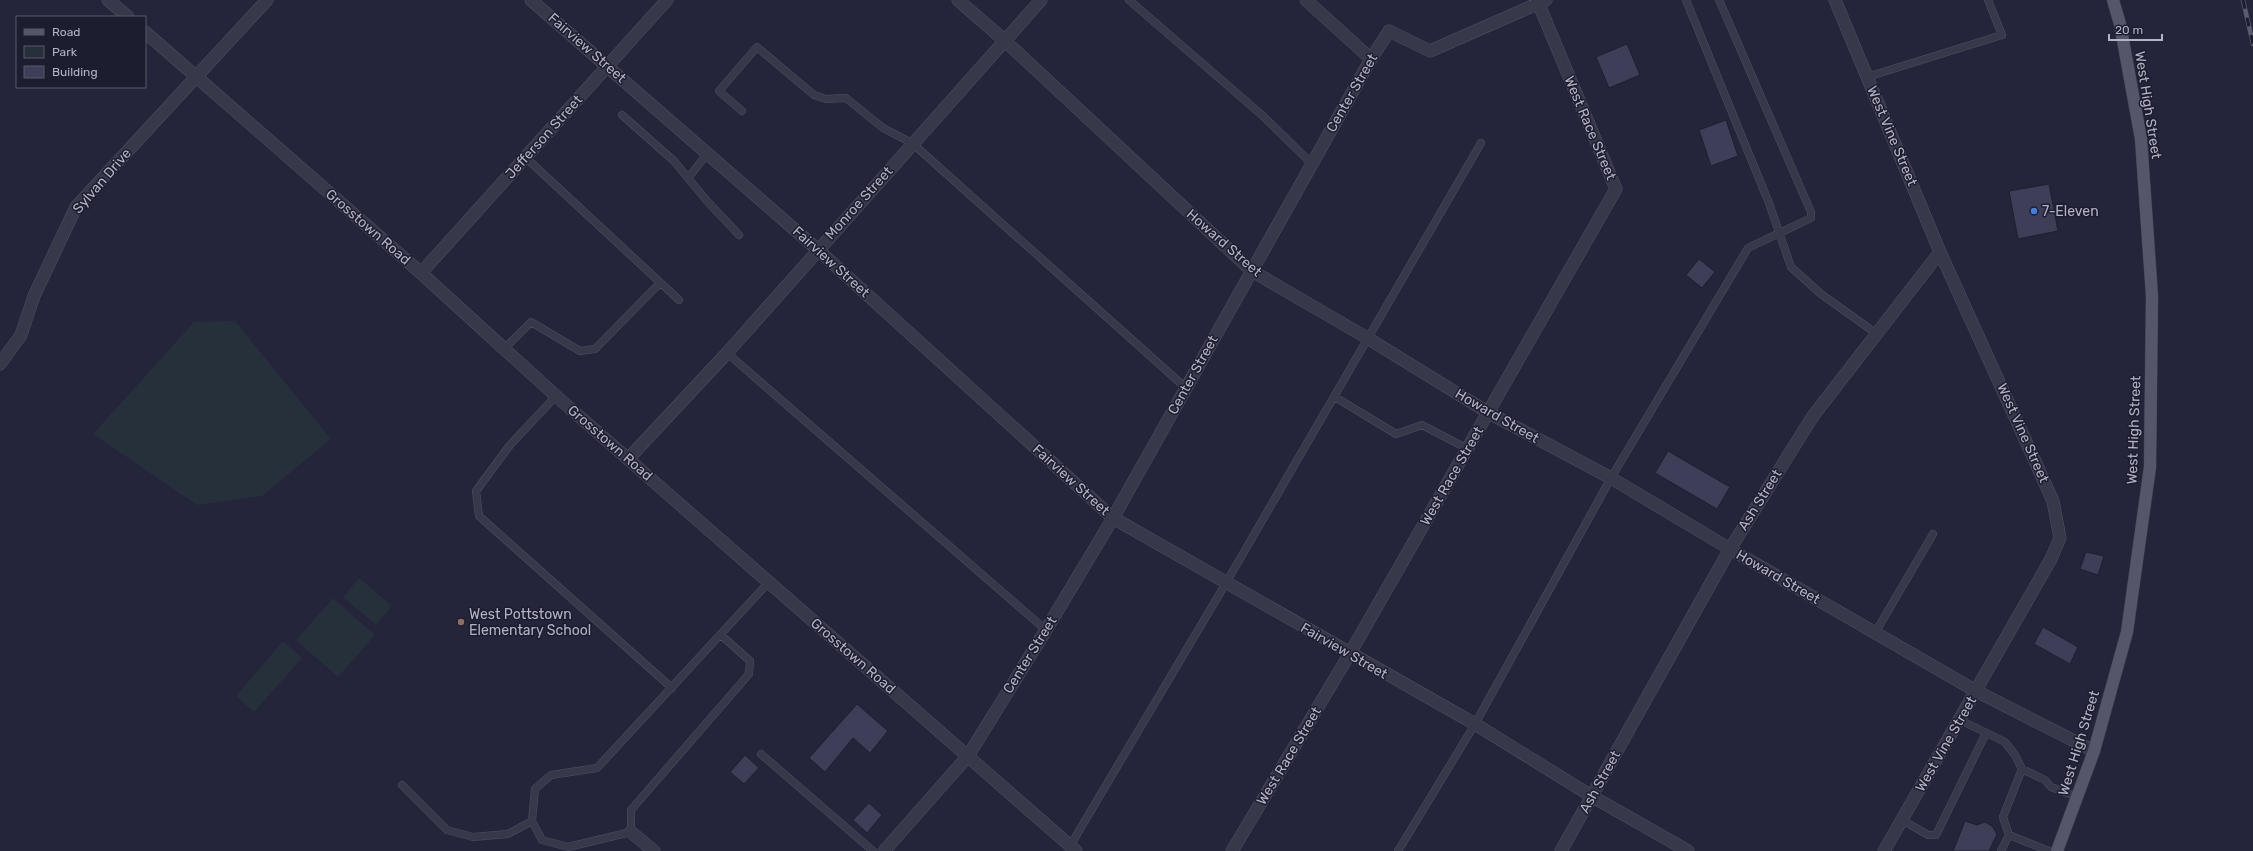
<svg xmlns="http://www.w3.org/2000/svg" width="2253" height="851" font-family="Rubik,sans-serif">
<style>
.green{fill:#26303b}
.building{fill:#3f3e58;stroke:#1f1f32}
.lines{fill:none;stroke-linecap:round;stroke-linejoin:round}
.service-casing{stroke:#505063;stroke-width:8}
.minor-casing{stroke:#505063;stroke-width:13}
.tertiary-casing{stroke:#505063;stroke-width:13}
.primary-casing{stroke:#3e3e51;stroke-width:13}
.service{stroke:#38384b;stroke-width:7}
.minor{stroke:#38384b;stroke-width:12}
.tertiary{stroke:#38384b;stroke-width:12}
.primary{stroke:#56566b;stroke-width:12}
.rail-casing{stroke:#5a5a72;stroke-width:4.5}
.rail{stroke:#1d1d30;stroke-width:3;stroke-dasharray:9;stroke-linecap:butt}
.shop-dot{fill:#3f7fe0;stroke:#1d1d30;stroke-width:1.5}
.education-dot{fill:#8d6e63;stroke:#1d1d30;stroke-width:1.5}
.labels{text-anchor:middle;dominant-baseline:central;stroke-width:3;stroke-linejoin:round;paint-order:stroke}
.street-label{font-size:14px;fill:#b4b3c6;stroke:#1d1d30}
.poi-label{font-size:14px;fill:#b4b3c6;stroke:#1d1d30;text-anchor:start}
</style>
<rect width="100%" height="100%" fill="#24243a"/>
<path class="green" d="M235,321L331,439L262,496L197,505L93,434L194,322Z
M359,578L392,606L376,625L343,597Z
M333,598L375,635L338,677L296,640Z
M283,641L302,658L254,712L236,696Z"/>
<path class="building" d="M1627,44L1640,75L1609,88L1596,57Z
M1726,120L1738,156L1711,166L1699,130Z
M2049,184L2058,231L2018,239L2009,191Z
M1699,259L1715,272L1702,288L1686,275Z
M1668,451L1730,487L1717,509L1655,473Z
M2086,552L2104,556L2098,575L2080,569Z
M2043,627L2078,647L2070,664L2034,644Z
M857,704L888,731L870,753L853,738L825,772L809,758Z
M745,755L759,768L744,784L730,772Z
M869,803L882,815L867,833L853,820Z
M1965,821L1977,825L1985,822L1992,826L1997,834L1989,851H1953Z"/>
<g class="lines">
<defs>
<path id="service" d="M1129,0L1263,116L1312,164
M1686,0L1769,203L1791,267L1821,294L1877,334
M1867,77L2002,35L1988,0
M742,111L719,91L757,47L814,95L826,99L846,98L883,128L912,143L1186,388
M622,115L674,161L707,201L739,235
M525,157L679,300
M688,178L708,153
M504,349L531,322L580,351L595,349L660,283
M727,353L1046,630
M556,396L510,445L476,491L479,516L672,688
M1335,397L1396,434L1422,425L1468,449
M1875,633L1933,534
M721,635L750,661L749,674L631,810V832L568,847L542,840L532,821L535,789L551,775L597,768L769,582
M1960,720L2005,742L2015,755L2022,769
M761,754L873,851
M402,785L447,830L473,837L508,834L532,821
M1902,820L1928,835H1936L1986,733
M1070,846L1226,583L1481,143
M1398,851L1475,724L1611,478L1748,248L1811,218V212L1719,0
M2001,851L2009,835
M2049,851L2009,835L2003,817L2022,769L2045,780L2051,787L2078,797"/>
<path id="minor" d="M531,0L817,249L1113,518L1475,724L1593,797L1688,851
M958,0L1004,40L1252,271L1369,339L1489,413L1611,478L1730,549L1976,691L2094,751
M1306,0L1371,59
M1835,0L1940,252L2053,501L2060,538L2051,559L1884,851
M421,273L667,0
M0,364L21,335L34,296L76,207L267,0
M628,459L727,353L1041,0
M631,832L654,851
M884,851L968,756L1046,630L1113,518L1371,59L1389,31L1430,51L1546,0
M1232,851L1349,655L1616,189L1537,0
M1561,851L1730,549L1813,416L1940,252"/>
<path id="tertiary" d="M108,0L128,17
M145,32L421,273L556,396L1076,851"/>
<path id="primary" d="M2057,851L2094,751L2127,632L2150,467L2152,296L2141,139L2120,24L2113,0"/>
</defs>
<use href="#service" class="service-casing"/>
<use href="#minor" class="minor-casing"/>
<use href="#tertiary" class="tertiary-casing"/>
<use href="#primary" class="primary-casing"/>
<use href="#service" class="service"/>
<use href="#minor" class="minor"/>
<use href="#tertiary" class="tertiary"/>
<use href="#primary" class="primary"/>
<defs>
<path id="rail" d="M2243,0L2253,44"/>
</defs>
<use href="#rail" class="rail-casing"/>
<use href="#rail" class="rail"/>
</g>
<circle class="shop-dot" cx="2034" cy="211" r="4"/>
<circle class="education-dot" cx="461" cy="622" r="4"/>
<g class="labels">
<g class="street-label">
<text transform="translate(587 48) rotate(41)">Fairview Street</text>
<text transform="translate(1352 93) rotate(-60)">Center Street</text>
<text transform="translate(2148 105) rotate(81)">West High Street</text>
<text transform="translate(1590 128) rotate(67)">West Race Street</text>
<text transform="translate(1892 136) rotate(67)">West Vine Street</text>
<text transform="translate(544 137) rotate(-48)">Jefferson Street</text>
<text transform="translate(102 181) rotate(-49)">Sylvan Drive</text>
<text transform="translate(859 203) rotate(-48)">Monroe Street</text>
<text transform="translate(368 227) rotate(41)">Grosstown Road</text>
<text transform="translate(1224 243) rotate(41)">Howard Street</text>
<text transform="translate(831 262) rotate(42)">Fairview Street</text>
<text transform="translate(1193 375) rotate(-61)">Center Street</text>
<text transform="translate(1497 416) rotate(30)">Howard Street</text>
<text transform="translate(2134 430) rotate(-88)">West High Street</text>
<text transform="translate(2023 433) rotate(66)">West Vine Street</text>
<text transform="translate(610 443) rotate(41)">Grosstown Road</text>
<text transform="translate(1452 476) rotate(-60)">West Race Street</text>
<text transform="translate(1071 480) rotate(42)">Fairview Street</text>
<text transform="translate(1760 500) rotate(-58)">Ash Street</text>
<text transform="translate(1778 577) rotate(30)">Howard Street</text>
<text transform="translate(1344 651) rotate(30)">Fairview Street</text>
<text transform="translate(1030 655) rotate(-58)">Center Street</text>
<text transform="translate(853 656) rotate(41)">Grosstown Road</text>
<text transform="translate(2079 743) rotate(-73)">West High Street</text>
<text transform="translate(1946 744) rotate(-60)">West Vine Street</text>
<text transform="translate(1289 756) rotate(-59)">West Race Street</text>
<text transform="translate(1600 782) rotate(-61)">Ash Street</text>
</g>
<g class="poi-label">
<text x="2042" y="211">7-Eleven</text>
<text x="469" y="614">West Pottstown<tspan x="469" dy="16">Elementary School</tspan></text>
</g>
</g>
<rect x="16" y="16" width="130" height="72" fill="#1d1d30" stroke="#59596c"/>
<rect x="24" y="29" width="20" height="6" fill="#56566b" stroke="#59596c"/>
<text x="52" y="36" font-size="12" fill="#b4b3c6">Road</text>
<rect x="24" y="46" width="20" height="12" fill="#26303b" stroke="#59596c"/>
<text x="52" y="56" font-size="12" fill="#b4b3c6">Park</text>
<rect x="24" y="66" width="20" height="12" fill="#3f3e58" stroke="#59596c"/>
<text x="52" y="76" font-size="12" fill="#b4b3c6">Building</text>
<path d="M2109 34v6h53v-6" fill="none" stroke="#b4b3c6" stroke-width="2"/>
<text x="2115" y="34" font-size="12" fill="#b4b3c6" stroke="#1d1d30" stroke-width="3" paint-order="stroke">20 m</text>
</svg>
